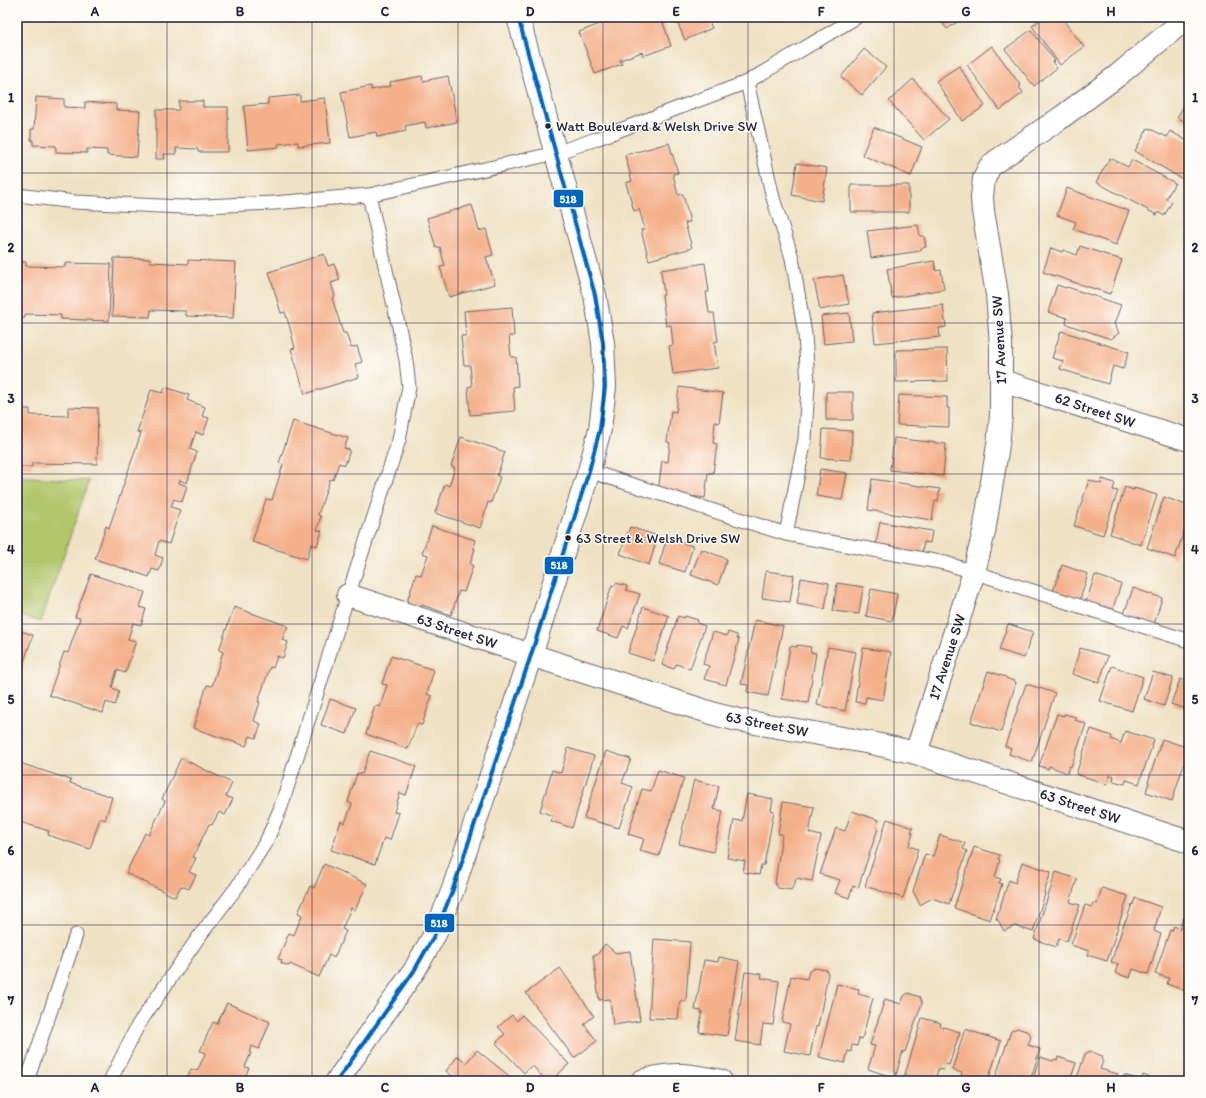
<svg xmlns="http://www.w3.org/2000/svg" width="1206" height="1098" font-family="Itim,sans-serif">
<style>
.green{fill:#b1c569;stroke:#6a7452}
.building{fill:#f4b08b}
.lines{fill:none;stroke-linecap:round;stroke-linejoin:round}
.lane-casing{stroke:#6a656b;stroke-width:15}
.street-casing{stroke:#6a656b;stroke-width:24}
.secondary-casing{stroke:#6a656b;stroke-width:24}
.lane{stroke:#fff;stroke-width:13}
.street{stroke:#fff;stroke-width:22}
.secondary{stroke:#fff;stroke-width:22}
.bus-1-casing{stroke:#fdfcf7;stroke-width:7}
.bus-1{stroke:#0065bd;stroke-width:4}
.grid{fill:none;stroke:#22223b;stroke-width:1;stroke-opacity:0.55}
.bus-dot{fill:#22223b;stroke:#fdfcf7;stroke-width:1.5}
.labels{text-anchor:middle;dominant-baseline:central;stroke-width:3;stroke-linejoin:round;paint-order:stroke}
.bus-label{font-size:14px;fill:#22223b;stroke:#fdfcf7;text-anchor:start}
.street-label{font-size:15px;fill:#22223b;stroke:#fdfcf7}
.line-badge{stroke:#fdfcf7;stroke-width:1.5}
.badge-label{font-size:11px;text-anchor:middle;font-weight:bold;fill:#fff}
.neatline{fill:none;stroke:#22223b;stroke-width:1.5}
.grid-label{font-size:13px;text-anchor:middle;font-weight:bold;fill:#22223b}
</style>
<rect width="100%" height="100%" fill="#fdfcf7"/>
<filter id="ink" filterUnits="userSpaceOnUse"><feTurbulence type="fractalNoise" baseFrequency=".025" numOctaves="2"/><feDisplacementMap in="SourceGraphic" scale="8" xChannelSelector="R" yChannelSelector="G"/><feConvolveMatrix kernelMatrix="1 2 1 2 8 2 1 2 1" color-interpolation-filters="sRGB"/></filter>
<filter id="wash" filterUnits="userSpaceOnUse"><feTurbulence type="fractalNoise" baseFrequency=".012" numOctaves="4" result="noise"/><feDisplacementMap in="SourceGraphic" scale="16" xChannelSelector="R" yChannelSelector="G"/><feGaussianBlur stdDeviation="0.9" result="paint"/><feColorMatrix in="noise" values="0 0 0 0 0 0 0 0 0 0 0 0 0 0 0 0 0 1.4 0 .05"/><feComposite in="paint" operator="in"/></filter>
<g filter="url(#wash)">
<rect width="100%" height="100%" fill="#efe1c3"/>
<path class="green" d="M17,476L89,481L41,622L17,615Z"/>
<g id="blocks">
<path class="building" d="M603,17H661L671,46L643,56L642,52L620,60L622,64L595,74L579,32L602,23L600,18Z
M675,17H718L709,21L712,28L685,40Z
M938,17H964L947,29Z
M1043,17H1061L1084,47L1060,65L1032,26Z
M1031,30L1055,61L1052,62L1057,68L1034,86L1005,49Z
M992,46L1021,86L1019,87L1023,93L1000,110L967,65Z
M864,49L886,67L862,95L841,77Z
M959,66L985,106L962,121L936,81Z
M422,76L423,81L448,76L457,122L426,128L425,122L405,126L406,131L377,137L376,132L350,137L341,92L371,86V90L391,86L390,82Z
M913,79L949,119L924,140L889,101Z
M300,95V101L325,98L330,143L298,146V142L278,144L279,147L248,150L244,106L268,104V98Z
M36,97L64,99V107L85,108V102L116,104V110L140,111L137,157L107,155V150L87,149V153L56,152V146L33,145V140H31V129H34Z
M1189,98V124L1177,117Z
M179,101H203V107H228V152H198V149L176,148V154H164L165,159H156V110H179Z
M874,127L922,147L911,176L862,155Z
M1148,128L1167,137L1170,131L1189,142V183L1135,151Z
M669,143L678,173L673,174L678,195L683,194L690,222L685,223L692,248L649,260L641,230L645,229L639,209L634,211L626,183L632,181L625,155Z
M1110,158L1128,167L1132,160L1175,183L1166,199L1172,202L1164,216L1158,212L1157,215L1096,182Z
M797,163L827,168L822,201L792,195Z
M851,185H909V212H851Z
M1067,188L1129,211L1116,245L1073,229L1076,222L1057,215Z
M472,205L479,231L486,229L493,255L486,257L495,284L449,297L440,267L445,266L440,247L436,248L427,218Z
M918,225L920,236H924L926,247L921,248V251L871,258L867,231Z
M1080,246L1122,260L1110,294L1043,272L1051,248L1062,252L1063,250L1077,255Z
M324,254L328,266L334,264L340,280L331,283L335,297L332,298L343,333H346L351,348L357,346L362,362L355,364L359,377L305,394L291,349L295,348L290,328L285,312L281,313L269,272Z
M114,258L151,259L150,262L188,264V260L236,262L233,318L186,316V311L151,310L150,317L112,316Z
M934,261L936,271L941,270L944,289L892,298L887,269Z
M17,262H26V266L65,267V263L111,264L109,321L61,319V315L25,314V318H17Z
M705,263L709,292H706L709,313H714L718,341L714,342L718,368L673,374L669,346L673,345L671,325L666,326L662,295H664L661,270Z
M843,275L849,304L820,310L814,280Z
M1057,285L1066,288L1067,287L1121,305L1114,324L1119,333L1111,339L1066,324L1067,318L1048,312Z
M943,305L946,327L939,328L940,337L875,343L872,313Z
M512,307L514,336H509L511,357H516L518,386L513,387L515,411L470,415L468,387L472,386L470,365H464L461,336H466L464,311Z
M849,313L852,341L824,344L821,316Z
M1061,331L1129,352L1123,369L1113,366L1108,384L1060,369L1063,361L1052,358Z
M947,349L948,381L896,382V350Z
M165,387L189,395L187,400L205,407L202,416L209,418L203,435L196,432L190,449L197,452L187,483L180,480L179,483L187,486L182,502L174,499L171,507L180,510L169,544L159,541L155,555L163,558L159,571L152,569L149,577L95,559L106,526L109,528L141,433L137,432L151,390L163,393Z
M679,387L723,393L719,423L715,422L713,443L717,444L713,473H708L705,498L658,492L662,461L668,462L670,443L667,442L671,411L676,412Z
M826,392H853V420H826Z
M899,395L947,397V408H949V427L897,425Z
M68,407L98,408L97,464L32,463V467H17V409H30V415L68,416Z
M293,421L348,438L344,448L350,450L345,465L339,463L333,480L330,479L318,515L321,516L317,530L322,531L317,546L311,544L307,559L252,542L266,499L272,500L283,465L279,463Z
M823,429L852,431L851,460L821,458Z
M461,437L505,452L497,476L500,477L491,503L488,502L480,528L435,513L445,484L449,486L455,468L451,466Z
M894,438L946,444L943,476L890,470Z
M820,469L847,473L842,500L816,496Z
M872,479L940,489L938,501H935L932,520L868,510Z
M1102,479L1115,483L1113,490L1118,491L1103,535L1074,526L1089,480L1101,484Z
M1125,487L1134,490V488L1157,495L1141,545L1110,534Z
M1164,497L1189,506L1187,513L1189,514V516L1175,558L1147,548Z
M880,522L932,531L930,543L924,542L921,558L875,550Z
M432,526L475,540L473,548L475,549L470,564L473,566L464,592L459,591L451,615L422,605L421,609L409,605L410,603L407,602L416,574L421,575L428,555L422,553Z
M630,527L658,536L649,565L620,554Z
M667,538L693,546L685,572L659,564Z
M1189,542V555L1185,553Z
M701,549L727,559L718,585L691,575Z
M1062,565L1088,574L1080,600L1053,591Z
M766,571L794,575L790,602L762,598Z
M91,574L145,592L140,607L146,609L141,625L133,623L128,639L136,641L125,673L117,670L112,688L119,691L115,705L106,702L103,713L49,695L64,652L68,653L80,618L75,617Z
M1095,575L1121,584L1112,611L1086,602Z
M801,578L829,583L825,609L797,604Z
M616,583L627,586L626,590L640,594L628,628L623,626L618,638L597,631L612,585L615,586Z
M837,583L863,587L859,614L833,611Z
M1133,588L1162,598L1154,624L1124,614Z
M871,589L897,594L892,621L866,616Z
M234,607L288,626L282,640L288,642L283,658L277,656L273,668L270,667L258,702H260L254,721L261,724L256,738L250,736L246,746L193,728L207,685L212,686L223,652L219,650Z
M643,607L669,616L653,661L628,653Z
M678,616L684,618L685,616L698,620L697,623L705,626L690,669L676,664L674,669L662,665Z
M755,620L783,626L768,696L747,692L748,685L741,684Z
M1008,624L1033,632L1024,658L999,650Z
M17,630L33,635L17,682Z
M713,632L727,636L728,632L737,635V639H739L726,685L704,679L709,666L703,664Z
M797,645L811,647L810,652L816,653L808,703L782,699L790,646L797,647Z
M828,647L856,652L845,711L817,705Z
M863,648L891,652L883,700L866,697L865,703L855,702Z
M1080,648L1108,656L1099,683L1072,674Z
M391,656L434,670L427,694L432,696L422,725L417,724L408,749L366,734L375,706L380,707L387,685L382,684Z
M1112,666L1143,677L1132,711L1100,701Z
M988,671L1006,677V678L1016,682L1001,732L971,722Z
M1153,672L1173,678L1164,706L1144,699Z
M1180,679L1189,682V710L1171,704Z
M1026,684L1055,693L1032,762L1009,754L1011,748L1005,746Z
M330,699L356,708L347,734L321,725Z
M1057,714L1064,716V714L1076,717L1075,720L1086,724L1071,767L1069,766L1067,773L1049,766L1048,769L1039,766Z
M1091,729L1112,736L1111,739L1121,743L1125,731L1154,740L1139,784L1126,780L1125,784L1113,781L1114,776L1110,775L1107,784L1076,774Z
M1162,739L1189,748L1172,801L1146,792L1149,782H1148Z
M568,748L594,756L572,828L551,821L553,816L540,811L552,770L561,773Z
M370,751L416,766L406,795L400,793L394,812L399,813L390,840L384,838L375,864L331,850L341,821L345,823L352,804L348,802L357,773L362,774Z
M606,751L631,759L622,783L633,787L619,828L584,818Z
M181,758L232,783L226,796L233,799L225,815L219,812L212,825L209,824L193,857L196,858L189,872L196,875L189,889L181,886L175,897L126,873L145,833L149,835L165,801L162,799Z
M17,762L71,780L70,783L112,797L105,820L100,818L90,849L48,835L49,831L17,821Z
M658,770L684,778L659,856L640,851L644,839L628,834L642,789L651,791Z
M694,780L719,786L714,809L723,811L713,852L679,844Z
M1189,783V809L1186,808L1188,800L1184,798Z
M747,794L773,799L771,810L774,811L764,865H761L759,875L743,872L745,861L727,858L734,820L742,821Z
M783,802L814,807L809,833L821,836L812,881L796,878L795,883L791,890L778,888L775,883L782,834H778Z
M852,811L878,820L876,827L878,828L858,888L853,886L849,898L835,893L840,880L820,874L836,828L845,831Z
M887,819L913,828L911,832L913,833L909,846L918,849L916,855L917,856L903,898L865,886Z
M940,835L965,843L963,849L967,851L949,904L932,898L920,905L913,891L925,854L933,856Z
M974,847L1000,855L998,859L1000,860L995,877L1001,879L999,883L1002,884L990,920L954,908Z
M1022,862L1051,872L1044,893L1045,894L1033,932L1015,926L1004,931L998,920L996,919L1009,880L1015,883Z
M324,864L367,884L355,910L351,908L342,929L346,931L334,958L329,955L319,977L290,964L289,966L281,963L282,960L278,959L289,933L294,935L302,915L298,913L310,886L314,888Z
M1056,872L1077,879L1070,902L1080,905L1067,941L1059,939L1056,947L1034,939Z
M1102,888L1128,896L1107,961L1088,955L1089,951L1071,945L1085,905L1092,907L1093,903L1097,904Z
M1135,898L1161,907L1154,931L1161,934L1148,974L1133,969L1130,978L1115,973L1118,964L1111,962L1125,921H1126L1132,904L1133,905Z
M1189,910V992L1167,984L1169,978L1155,974L1170,930L1172,931L1174,926L1180,929L1183,918L1186,919Z
M654,939L690,942L686,1001H680L678,1019L649,1018Z
M605,944L616,953L630,951L640,1021L613,1025L610,999L599,1000L593,955H597Z
M719,957L739,961L727,1036L699,1032L702,1011L695,1010L704,960L718,962Z
M560,968L594,1016L584,1024L597,1041L574,1058L526,993Z
M814,968L827,970L828,974L818,1027L816,1026L810,1056L784,1051L790,1024L782,1022L791,976L807,979L809,971Z
M745,972L762,974L761,978L779,981L773,1025L763,1024L760,1045L735,1041Z
M837,984L859,989L858,994L873,998L862,1039L859,1038L857,1046L852,1045L851,1052L848,1051L845,1063L819,1057Z
M908,993L920,997L922,1003L905,1052L903,1051L895,1078L868,1069L875,1046L870,1045L885,999L901,1004L904,996Z
M227,1003L270,1022L259,1049L252,1046L249,1052L251,1053L245,1067L249,1068L243,1081H186L191,1069L197,1071L206,1053L200,1051L213,1022L217,1024Z
M512,1015L517,1021L522,1015L569,1064L551,1081H546L532,1065L524,1073L496,1043L505,1034L498,1027Z
M922,1018L941,1023L940,1026L960,1032L949,1065L945,1064L943,1070L938,1069L935,1081H903Z
M1017,1028L1029,1032L1031,1037L1028,1045L1040,1049L1030,1081H994L1011,1031Z
M965,1029L1001,1041L988,1080L959,1081L962,1073L952,1070Z
M477,1050L513,1079L512,1081H459L446,1071L458,1056L466,1063Z
M1090,1051L1102,1056L1103,1061L1100,1069L1118,1074L1115,1081H1076L1085,1054Z
M1040,1057L1053,1061L1054,1059L1057,1060L1058,1057L1076,1063L1070,1081H1032Z
M1124,1075L1141,1080L1143,1075L1159,1081H1122Z"/>
</g>
</g>
<g filter="url(#ink)">
<use href="#blocks" fill-opacity="0" stroke="#6a656b" stroke-width="1"/>
<g class="lines">
<defs>
<path id="lane" d="M747,82L773,198L792,258L805,334L808,384L805,439L786,534
M17,195L75,202L182,207L274,203L369,195L556,153L596,139L747,82L857,17
M589,471L786,534L945,563L1189,641
M27,1081L76,935
M110,1081L138,1025L198,938L237,887L267,840L281,807L343,611L399,440L409,387L406,360L398,323L369,195"/>
<path id="street" d="M1002,381L1189,440
M348,595L531,655L718,715L738,720L871,743L916,753L1189,842
M916,753L974,572L984,532L998,445L1001,416V345L997,294L983,211L982,197L984,179L989,168L995,162L1059,119L1117,76L1188,17
M642,1081C672,1071 691,1075 721,1081"/>
<path id="secondary" d="M337,1081L414,971L435,934L452,892L531,655L589,471L600,429L605,387L603,343L595,295L518,17"/>
</defs>
<use href="#lane" class="lane-casing"/>
<use href="#street" class="street-casing"/>
<use href="#secondary" class="secondary-casing"/>
<use href="#lane" class="lane"/>
<use href="#street" class="street"/>
<use href="#secondary" class="secondary"/>
<defs>
<path id="bus-1" d="M337,1081L414,971L435,934L452,892L531,655L589,471L600,429L605,387L603,343L595,295L518,17"/>
</defs>
<use href="#bus-1" class="bus-1-casing"/>
<use href="#bus-1" class="bus-1"/>
</g>
</g>
<path class="grid" d="M167,17V1081M312,17V1081M458,17V1081M603,17V1081M748,17V1081M894,17V1081M1039,17V1081M17,173H1189M17,323H1189M17,474H1189M17,624H1189M17,775H1189M17,925H1189"/>
<g class="bus-dot">
<circle cx="548" cy="126" r="3.5"/>
<circle cx="568" cy="538" r="3.5"/>
</g>
<g class="labels">
<g class="bus-label">
<text x="556" y="126">Watt Boulevard &amp; Welsh Drive SW</text>
<text x="576" y="538">63 Street &amp; Welsh Drive SW</text>
</g>
<g class="street-label">
<text transform="translate(999 340) rotate(-93)">17 Avenue SW</text>
<text transform="translate(1095 410) rotate(18)">62 Street SW</text>
<text transform="translate(457 631) rotate(18)">63 Street SW</text>
<text transform="translate(947 657) rotate(-72)">17 Avenue SW</text>
<text transform="translate(767 724) rotate(11)">63 Street SW</text>
<text transform="translate(1080 806) rotate(18)">63 Street SW</text>
</g>
</g>
<g class="line-badge">
<rect x="553" y="189" width="31" height="19" rx="4" fill="#0065bd"/>
<rect x="544" y="556" width="30" height="19" rx="4" fill="#0065bd"/>
<rect x="424" y="913" width="31" height="20" rx="4" fill="#0065bd"/>
</g>
<g class="badge-label">
<text x="568" y="203">518</text>
<text x="559" y="569">518</text>
<text x="439" y="927">518</text>
</g>
<rect width="1206" height="1098" fill="none" stroke="#fdfcf7" stroke-width="44"/>
<rect x="22" y="22" width="1162" height="1054" class="neatline"/>
<g class="grid-label">
<text x="95" y="16">A</text>
<text x="240" y="16">B</text>
<text x="385" y="16">C</text>
<text x="530" y="16">D</text>
<text x="676" y="16">E</text>
<text x="821" y="16">F</text>
<text x="966" y="16">G</text>
<text x="1111" y="16">H</text>
<text x="11" y="102">1</text>
<text x="1195" y="102">1</text>
<text x="11" y="252">2</text>
<text x="1195" y="252">2</text>
<text x="11" y="403">3</text>
<text x="1195" y="403">3</text>
<text x="11" y="554">4</text>
<text x="1195" y="554">4</text>
<text x="11" y="704">5</text>
<text x="1195" y="704">5</text>
<text x="11" y="855">6</text>
<text x="1195" y="855">6</text>
<text x="11" y="1005">7</text>
<text x="1195" y="1005">7</text>
<text x="95" y="1092">A</text>
<text x="240" y="1092">B</text>
<text x="385" y="1092">C</text>
<text x="530" y="1092">D</text>
<text x="676" y="1092">E</text>
<text x="821" y="1092">F</text>
<text x="966" y="1092">G</text>
<text x="1111" y="1092">H</text>
</g>
</svg>
